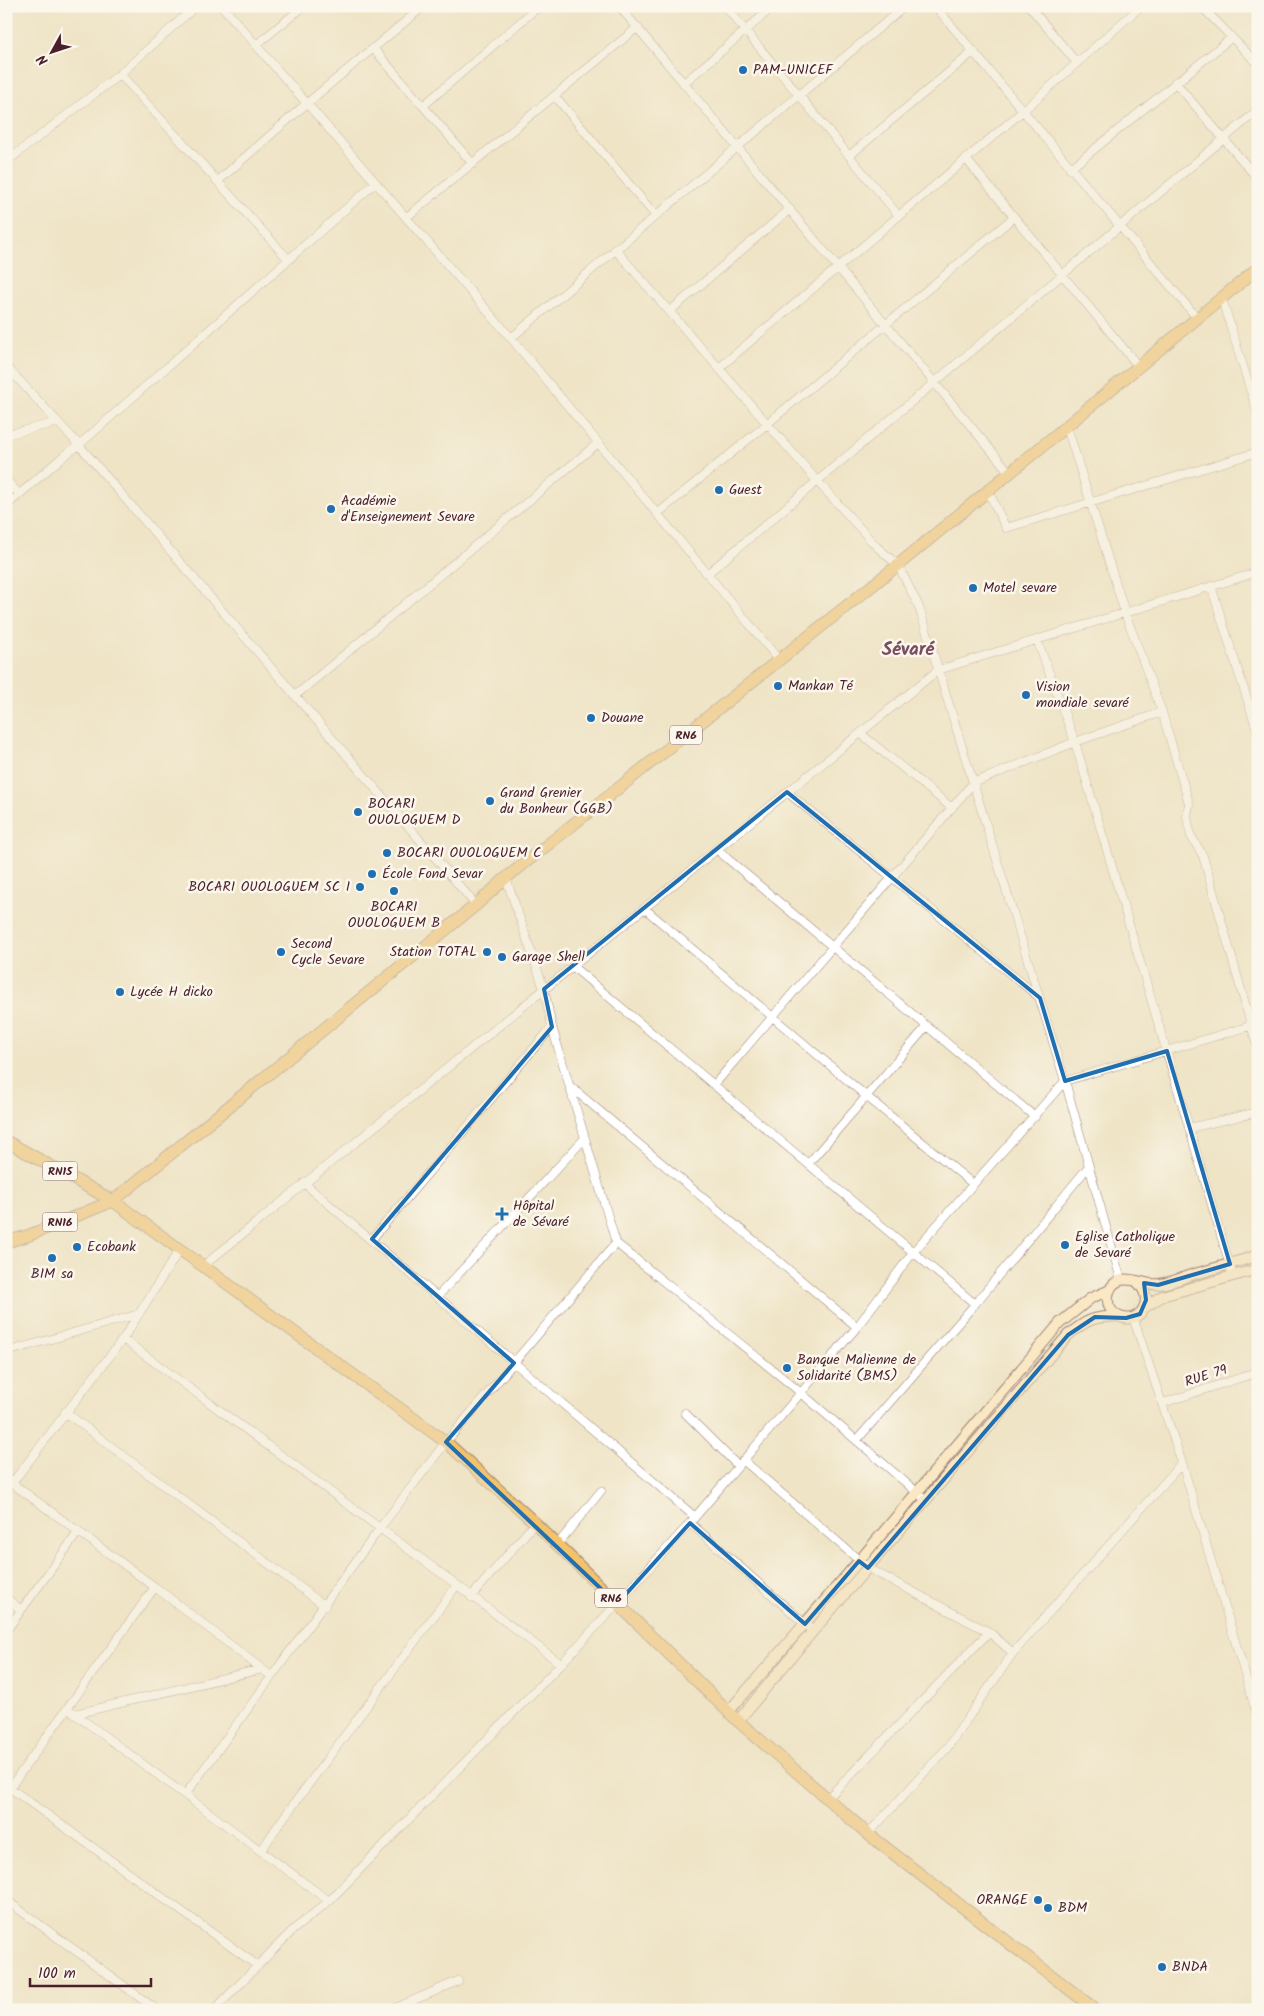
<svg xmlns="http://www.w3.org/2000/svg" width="1264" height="2016" font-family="Kalam,sans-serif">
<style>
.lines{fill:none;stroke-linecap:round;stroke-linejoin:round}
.street-casing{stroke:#9c8278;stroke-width:9}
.secondary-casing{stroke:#9c8278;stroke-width:12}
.primary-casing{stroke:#9c8278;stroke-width:13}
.street{stroke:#fff;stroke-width:8}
.secondary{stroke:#fae7c3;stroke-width:10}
.primary{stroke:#f3c26a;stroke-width:11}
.marked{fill:none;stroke:#1f6fb2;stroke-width:4;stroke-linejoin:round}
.poi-dot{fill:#1f6fb2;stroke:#fbf7ec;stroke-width:2}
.labels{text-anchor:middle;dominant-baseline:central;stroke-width:5;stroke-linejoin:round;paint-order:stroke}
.shield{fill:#fbf7ec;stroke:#7f6065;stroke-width:1}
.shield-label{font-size:12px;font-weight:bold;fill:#4a1f2b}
.poi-label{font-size:14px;fill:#4a1f2b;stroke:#fbf7ec;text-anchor:start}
.street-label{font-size:14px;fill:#4a1f2b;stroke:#fbf7ec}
.district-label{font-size:19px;font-weight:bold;fill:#7a4d61;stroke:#fbf7ec}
</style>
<rect width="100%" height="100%" fill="#fbf7ec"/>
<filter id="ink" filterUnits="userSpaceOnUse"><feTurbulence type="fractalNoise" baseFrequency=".02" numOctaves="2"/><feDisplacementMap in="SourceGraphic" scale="10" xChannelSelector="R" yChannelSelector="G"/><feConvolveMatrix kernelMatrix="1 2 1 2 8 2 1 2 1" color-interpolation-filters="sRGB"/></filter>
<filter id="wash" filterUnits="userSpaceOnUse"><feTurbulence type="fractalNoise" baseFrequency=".0096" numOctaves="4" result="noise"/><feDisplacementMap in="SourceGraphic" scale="20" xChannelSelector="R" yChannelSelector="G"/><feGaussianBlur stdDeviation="1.12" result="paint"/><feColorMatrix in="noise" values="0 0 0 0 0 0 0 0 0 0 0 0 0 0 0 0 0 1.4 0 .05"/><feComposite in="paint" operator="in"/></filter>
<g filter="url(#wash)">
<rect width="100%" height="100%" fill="#efe4c6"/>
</g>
<g filter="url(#ink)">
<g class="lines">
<defs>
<path id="street" d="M222,6L511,338L780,661
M619,6L1010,473
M725,6L899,216
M935,6L1198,319
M1029,6L1077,63
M1201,6L1258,64
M256,45L304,6
M373,48L473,164
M120,74L289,260
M1175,82L1258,179
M684,83L774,6
M555,96L655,215
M423,106L539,6
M849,156L974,51
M966,159L1139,367
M6,162L120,74L196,6
M1070,169L1231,38
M218,181L306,104L424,6
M407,217L638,27
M615,249L818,482L877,547L898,565L919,607L1065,1081L1121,1280
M1222,299L1258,414
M670,311L790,209
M511,338L905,6
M6,366L79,445L476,905
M719,368L1024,110L1141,6
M1067,427L1125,613L1162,712L1189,803L1187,817L1191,836L1203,856L1258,1049
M6,435L58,422
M6,480L19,494
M988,491L1006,528L1258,452
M6,506L60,459L79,445L375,183
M657,514L767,424L1014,217
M707,574L1258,110
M1211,586L1258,733
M1037,640L1075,742L1233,1276
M296,695L598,443
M860,733L952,808
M787,792L1039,997
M716,849L1035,1117
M506,878L544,989L552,1027L616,1243L800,1392L926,1500
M644,908L866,1096L973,1184
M572,966L975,1304
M714,1085L973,783L1075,742L1162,712
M571,1087L857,1327
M1189,1128L1258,1112
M808,1164L927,1026
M304,1183L695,1517
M372,1239L552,1027
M203,1266L938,670L1258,572
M437,1297L585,1138
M1133,1317L1182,1463L1258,1718
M123,1339L457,1585L561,1664
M6,1352L139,1314
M1163,1403L1258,1372
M65,1412L325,1606
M685,1413L738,1466
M857,1440L975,1304L1088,1167
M743,1460L868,1568L989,1632L1013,1653
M6,1479L155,1587L271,1676
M12,1483L123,1339L180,1249
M690,1523L813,1631
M557,1545L601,1491
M471,1597L535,1523
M6,1598L20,1609
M6,1631L79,1531
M68,1709L329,1901
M75,1714L262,1669
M10,1788L258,1966
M6,1793L155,1587
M185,1795L380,1528L446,1442L616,1243
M828,1798L989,1632
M868,1834L947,1748L1013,1653L1182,1463
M261,1851L279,1824L457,1585
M6,1900L157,2010
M214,2010L293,1930L329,1901L561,1664L617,1604L690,1523L857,1327L914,1251L1065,1081L1250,1026
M391,2010L458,1981"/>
<path id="secondary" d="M1136,1281C1158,1299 1139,1327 1118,1316C1103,1308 1105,1285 1121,1280C1133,1277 1147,1286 1159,1284C1169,1283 1179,1279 1188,1276C1212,1269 1235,1263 1258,1255
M1144,1308L1162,1296L1258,1269
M729,1711L859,1561L1060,1323L1091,1298L1110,1290
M738,1721L813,1631L1068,1335C1088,1319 1093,1317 1118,1316"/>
<path id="primary" d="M6,1141L113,1201L446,1442L535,1523L738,1721L868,1834L1096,2010
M6,1242L27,1236L113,1201L476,905L506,878L898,565L1258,268"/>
</defs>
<use href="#street" class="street-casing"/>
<use href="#secondary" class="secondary-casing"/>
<use href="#primary" class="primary-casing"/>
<use href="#street" class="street"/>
<use href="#secondary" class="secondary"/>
<use href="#primary" class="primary"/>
</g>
</g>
<path d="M0 0H1264V2016H0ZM787,792L1040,998L1065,1081L1167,1051L1230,1264L1158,1285L1144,1283L1146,1300L1140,1314L1126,1318L1095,1317L1068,1335L868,1568L859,1561L805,1624L690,1523L617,1604L446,1442L514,1363L372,1239L552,1027L544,989Z" fill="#efe4c6" fill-opacity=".55" fill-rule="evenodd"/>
<path class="marked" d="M787,792L1040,998L1065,1081L1167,1051L1230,1264L1158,1285L1144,1283L1146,1300L1140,1314L1126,1318L1095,1317L1068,1335L868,1568L859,1561L805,1624L690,1523L617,1604L446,1442L514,1363L372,1239L552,1027L544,989Z"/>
<g class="poi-dot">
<circle cx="743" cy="70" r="5"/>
<circle cx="719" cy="490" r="5"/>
<circle cx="331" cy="509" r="5"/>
<circle cx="973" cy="588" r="5"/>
<circle cx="778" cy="686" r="5"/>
<circle cx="1026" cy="695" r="5"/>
<circle cx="591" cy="718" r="5"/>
<circle cx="490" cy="801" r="5"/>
<circle cx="358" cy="812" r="5"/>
<circle cx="387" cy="853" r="5"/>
<circle cx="372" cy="874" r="5"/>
<circle cx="360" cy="887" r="5"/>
<circle cx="394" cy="891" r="5"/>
<circle cx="281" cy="952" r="5"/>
<circle cx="487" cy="952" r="5"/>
<circle cx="502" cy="957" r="5"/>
<circle cx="120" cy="992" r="5"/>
<path d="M499.5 1206.5h5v5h5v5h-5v5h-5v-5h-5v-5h5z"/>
<circle cx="1065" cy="1245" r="5"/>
<circle cx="77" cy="1247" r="5"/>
<circle cx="52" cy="1258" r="5"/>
<circle cx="787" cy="1368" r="5"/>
<circle cx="1038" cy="1900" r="5"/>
<circle cx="1048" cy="1908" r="5"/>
<circle cx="1162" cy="1967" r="5"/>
</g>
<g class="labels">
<g class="shield">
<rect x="670" y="725.5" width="32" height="19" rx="4"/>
<rect x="42.5" y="1161.5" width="35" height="19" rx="4"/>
<rect x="42.5" y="1212.5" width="35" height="19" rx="4"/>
<rect x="595" y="1588.5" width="32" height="19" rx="4"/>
</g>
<g class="shield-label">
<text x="686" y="735">RN6</text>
<text x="60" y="1171">RN15</text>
<text x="60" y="1222">RN16</text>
<text x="611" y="1598">RN6</text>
</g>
<g class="poi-label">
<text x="753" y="70">PAM-UNICEF</text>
<text x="729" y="490">Guest</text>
<text x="341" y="501">Académie<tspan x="341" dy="16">d'Enseignement Sevare</tspan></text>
<text x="983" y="588">Motel sevare</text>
<text x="788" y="686">Mankan Té</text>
<text x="1036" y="687">Vision<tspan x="1036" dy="16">mondiale sevaré</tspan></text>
<text x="601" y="718">Douane</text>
<text x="500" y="793">Grand Grenier<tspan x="500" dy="16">du Bonheur (GGB)</tspan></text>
<text x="368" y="804">BOCARI<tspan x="368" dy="16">OUOLOGUEM D</tspan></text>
<text x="397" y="853">BOCARI OUOLOGUEM C</text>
<text x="382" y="874">École Fond Sevar</text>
<text x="350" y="887" text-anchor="end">BOCARI OUOLOGUEM SC I</text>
<text x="394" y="907" text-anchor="middle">BOCARI<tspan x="394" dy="16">OUOLOGUEM B</tspan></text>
<text x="291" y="944">Second<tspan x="291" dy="16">Cycle Sevare</tspan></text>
<text x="477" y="952" text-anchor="end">Station TOTAL</text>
<text x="512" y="957">Garage Shell</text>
<text x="130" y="992">Lycée H dicko</text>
<text x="513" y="1206">Hôpital<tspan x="513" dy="16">de Sévaré</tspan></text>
<text x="1075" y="1237">Eglise Catholique<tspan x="1075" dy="16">de Sevaré</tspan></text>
<text x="87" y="1247">Ecobank</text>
<text x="52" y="1274" text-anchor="middle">BIM sa</text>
<text x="797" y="1360">Banque Malienne de<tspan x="797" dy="16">Solidarité (BMS)</tspan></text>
<text x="1028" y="1900" text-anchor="end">ORANGE</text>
<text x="1058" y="1908">BDM</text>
<text x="1172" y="1967">BNDA</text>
</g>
<g class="street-label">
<text transform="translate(1206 1376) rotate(-18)">RUE 79</text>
</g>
<g class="district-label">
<text x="908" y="650">Sévaré</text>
</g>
</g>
<rect width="1264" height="2016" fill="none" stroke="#fbf7ec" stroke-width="25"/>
<g transform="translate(52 52) rotate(230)" stroke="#fbf7ec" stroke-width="4" paint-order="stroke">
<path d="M0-4L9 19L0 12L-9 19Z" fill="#4a1f2b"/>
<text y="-8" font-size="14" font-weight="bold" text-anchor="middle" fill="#4a1f2b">N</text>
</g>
<path d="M30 1978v8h121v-8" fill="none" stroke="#4a1f2b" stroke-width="2.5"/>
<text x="38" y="1978" font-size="15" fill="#4a1f2b" stroke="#fbf7ec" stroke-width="4" paint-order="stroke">100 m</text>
</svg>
